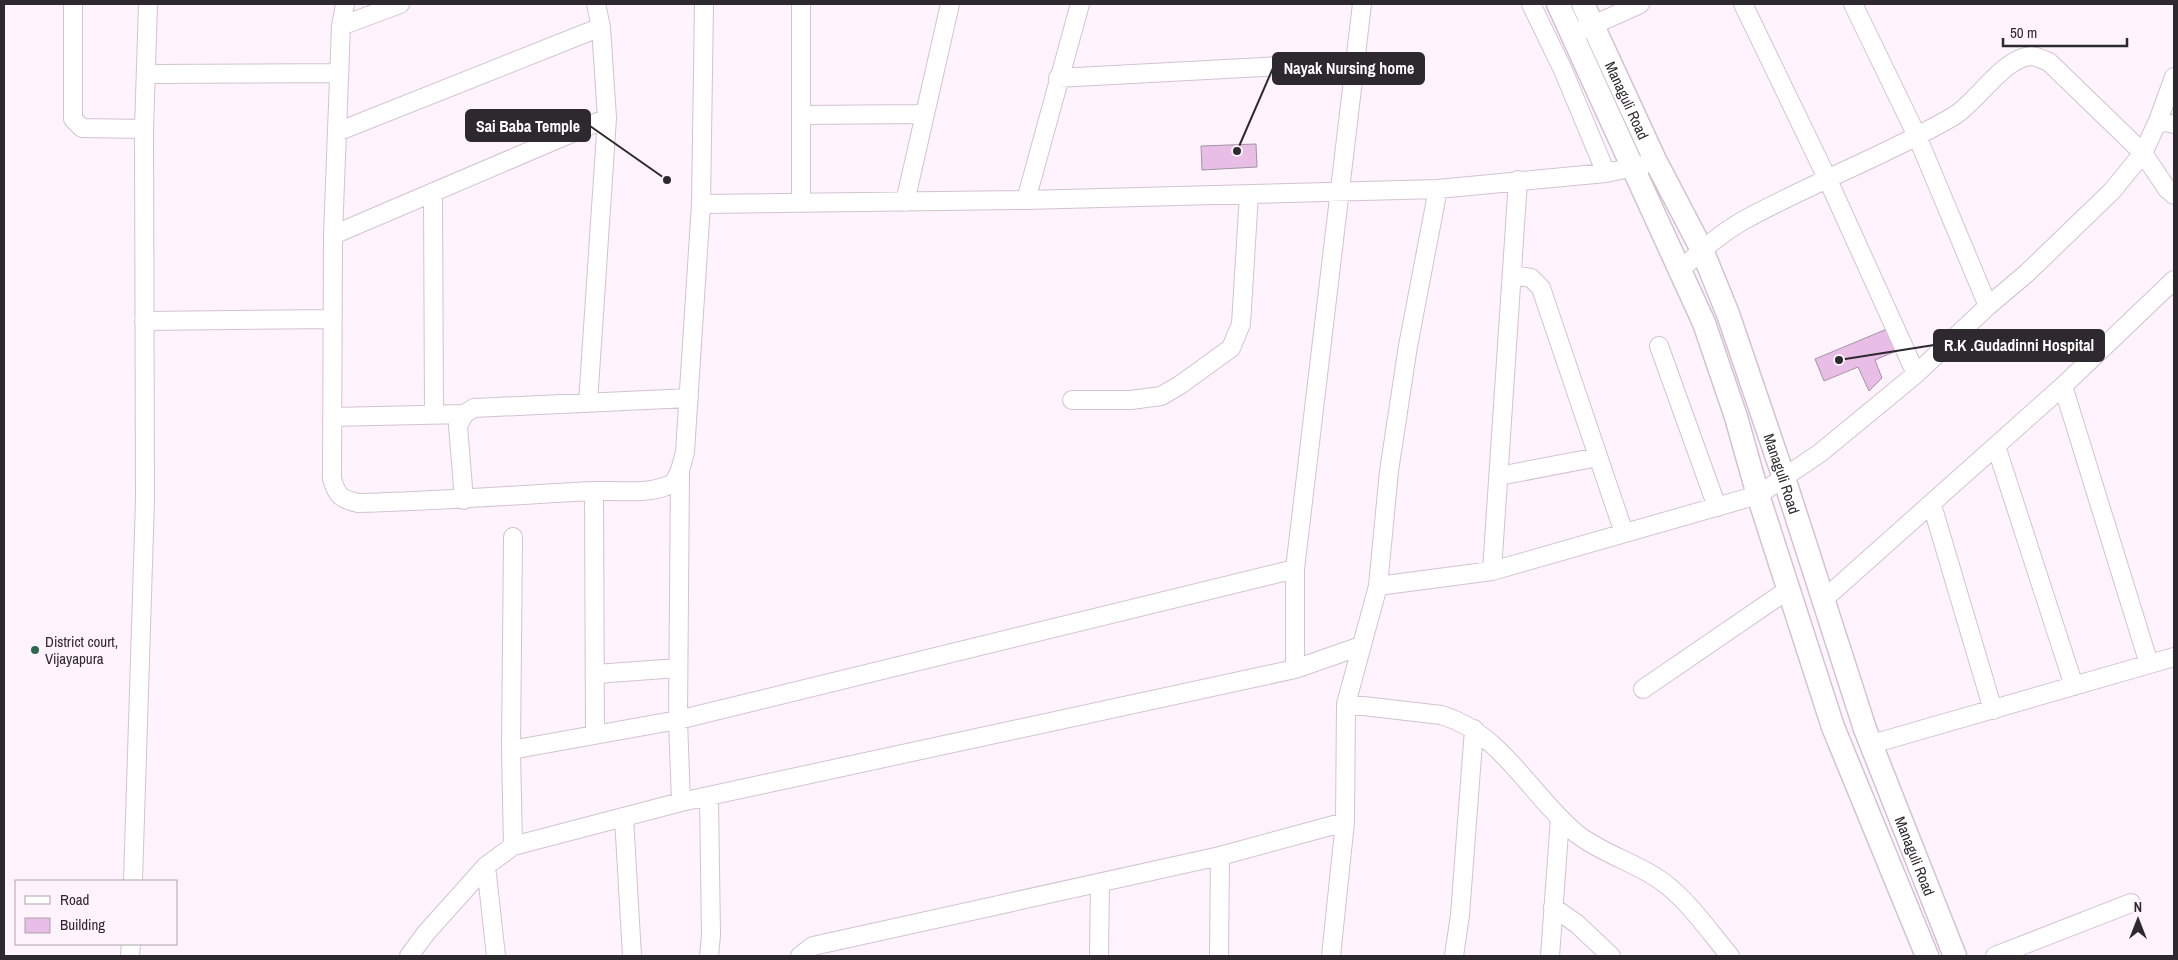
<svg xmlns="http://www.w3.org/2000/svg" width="2178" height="960" font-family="'Archivo Narrow',sans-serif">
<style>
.building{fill:#e8bde6;stroke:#a295a2}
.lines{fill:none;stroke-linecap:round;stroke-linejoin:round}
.minor-casing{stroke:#d2c3d1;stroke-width:20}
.major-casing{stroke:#d2c3d1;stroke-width:25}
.minor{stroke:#fff;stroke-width:18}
.major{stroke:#fff;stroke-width:22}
.poi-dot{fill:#2c664f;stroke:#fff3fe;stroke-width:2}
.labels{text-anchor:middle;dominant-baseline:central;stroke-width:5;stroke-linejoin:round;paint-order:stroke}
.street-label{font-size:15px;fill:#2e292e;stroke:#fff3fe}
.poi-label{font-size:15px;fill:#2e292e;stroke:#fff3fe;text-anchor:start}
.leader{fill:none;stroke:#2e292e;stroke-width:2}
.callout-dot{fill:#2e292e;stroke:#fff3fe;stroke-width:2}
.callout{fill:#2e292e;stroke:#2e292e;stroke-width:2}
.callout-label{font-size:16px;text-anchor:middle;font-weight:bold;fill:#fff}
</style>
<rect width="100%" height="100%" fill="#fff3fe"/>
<path class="building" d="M1256,144L1257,167L1202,170L1201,146Z
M1887,329L1896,351L1875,360L1882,378L1869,391L1858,367L1824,381L1815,359Z"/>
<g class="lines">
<defs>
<path id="minor" d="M73,4V119L82,128L144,129
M345,4L341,26L333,235L332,479C337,496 341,499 358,503C437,501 515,495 593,491C617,490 647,495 669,485C680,480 682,462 685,452L701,204
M704,4L701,204L1026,200L1438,189L1606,173L1643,165
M801,4V202
M1531,4L1563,70L1606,173
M1743,4L1828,180L1916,374
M1853,4L1917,136L1988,306
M341,26L400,4
M1582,30L1640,4
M146,74L339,73
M1058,78L1355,62
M801,115L925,114
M2158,121L2174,124
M337,132L601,27
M433,192L434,415
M1026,200L1080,4
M905,202L950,4
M333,235L607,118
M1680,270C1700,252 1722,232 1746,219C1814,182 1887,155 1954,116C1977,102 2003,58 2031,56C2036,56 2044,60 2049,62L2143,153L2167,189L2174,195
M1512,275L1531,278L1541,288L1624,533
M144,321L333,319
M1659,346L1717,507
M2063,386L2149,664
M1072,400H1131L1161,396L1180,385L1231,348L1241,324L1249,194
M588,403L607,118L601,27L596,4
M332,417L464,414
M1996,446L2074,686
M1499,476L1598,457
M594,491L595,735
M464,500L458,426L464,414L474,408L689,398
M1932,505L1993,710
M513,537L511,750L513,846
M1492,571L1518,180
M1378,586L1492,571L1758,495L1820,453L1916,374L1988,306L2027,273L2112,191L2143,153L2158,121L2174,77
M1823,600L2063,386L2174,280
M1295,669V569L1362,4
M596,674L678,668
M1643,689L1789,589
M1346,704L1441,715C1501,732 1531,796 1577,834C1600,852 1630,861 1654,876C1685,895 1707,929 1730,956
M1872,744L2174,657
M511,750L678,720L680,471
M709,797L711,935L709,956
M681,802L678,720L1295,569
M624,818L632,956
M486,866L496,956
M133,881L145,500L144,129L148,4
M1553,907L1577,924L1611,956
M130,956L131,944
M409,956L426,933L486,866L513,846L681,802L1295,669L1361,646
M800,956L813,946L1220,856L1345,822
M1099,956L1100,883
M1219,956L1220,856
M1331,956L1345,822L1346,704L1378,586L1389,471L1408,346L1438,189
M1454,956L1460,915L1474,729
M1550,956L1560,818
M1995,956L2131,903"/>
<g id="major">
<path d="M1558,4L1704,323L1736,417L1758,495L1833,727L1927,956"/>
<path id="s1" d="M1583,4L1655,160L1702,250L1728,314L1784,478L1865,729L1955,956"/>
</g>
</defs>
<use href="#minor" class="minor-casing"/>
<use href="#major" class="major-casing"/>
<use href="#minor" class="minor"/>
<use href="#major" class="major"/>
</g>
<circle class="poi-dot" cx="35" cy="650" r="5"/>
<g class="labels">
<g class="street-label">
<text stroke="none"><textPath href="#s1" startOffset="106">Managuli Road</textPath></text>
<text stroke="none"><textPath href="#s1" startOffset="511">Managuli Road</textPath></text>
<text stroke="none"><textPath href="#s1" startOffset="916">Managuli Road</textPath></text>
</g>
<g class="poi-label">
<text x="45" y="641">District court,<tspan x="45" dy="17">Vijayapura</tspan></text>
</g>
</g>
<path class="leader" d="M1237 151L1273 68M667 180L590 126M1839 360L1934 345"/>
<g class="callout-dot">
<circle cx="1237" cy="151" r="5"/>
<circle cx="667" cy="180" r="5"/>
<circle cx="1839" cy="360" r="5"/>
</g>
<g class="callout">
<rect x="1273" y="53" width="151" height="31" rx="5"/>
<rect x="466" y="110" width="124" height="31" rx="5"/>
<rect x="1934" y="330" width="170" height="31" rx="5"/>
</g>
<g class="callout-label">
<text x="1349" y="74">Nayak Nursing home</text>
<text x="528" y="132">Sai Baba Temple</text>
<text x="2019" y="351">R.K .Gudadinni Hospital</text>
</g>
<rect width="2178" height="960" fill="none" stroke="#2e292e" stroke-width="10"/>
<rect x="15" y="880" width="162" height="65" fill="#fff3fe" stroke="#aba2ab"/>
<rect x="25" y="896" width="25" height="8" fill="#ffffff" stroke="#aba2ab"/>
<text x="60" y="905" font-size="15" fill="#2e292e">Road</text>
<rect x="25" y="918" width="25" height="15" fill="#e8bde6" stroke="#aba2ab"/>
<text x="60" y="930" font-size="15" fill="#2e292e">Building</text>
<g transform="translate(2138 920)" stroke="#fff3fe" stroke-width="4" paint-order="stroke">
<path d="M0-4L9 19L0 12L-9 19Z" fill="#2e292e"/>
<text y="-8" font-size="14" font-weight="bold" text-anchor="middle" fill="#2e292e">N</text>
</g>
<path d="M2003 38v8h124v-8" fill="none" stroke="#2e292e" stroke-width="2.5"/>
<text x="2010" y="38" font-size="15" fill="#2e292e" stroke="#fff3fe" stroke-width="4" paint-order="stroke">50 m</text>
</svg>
